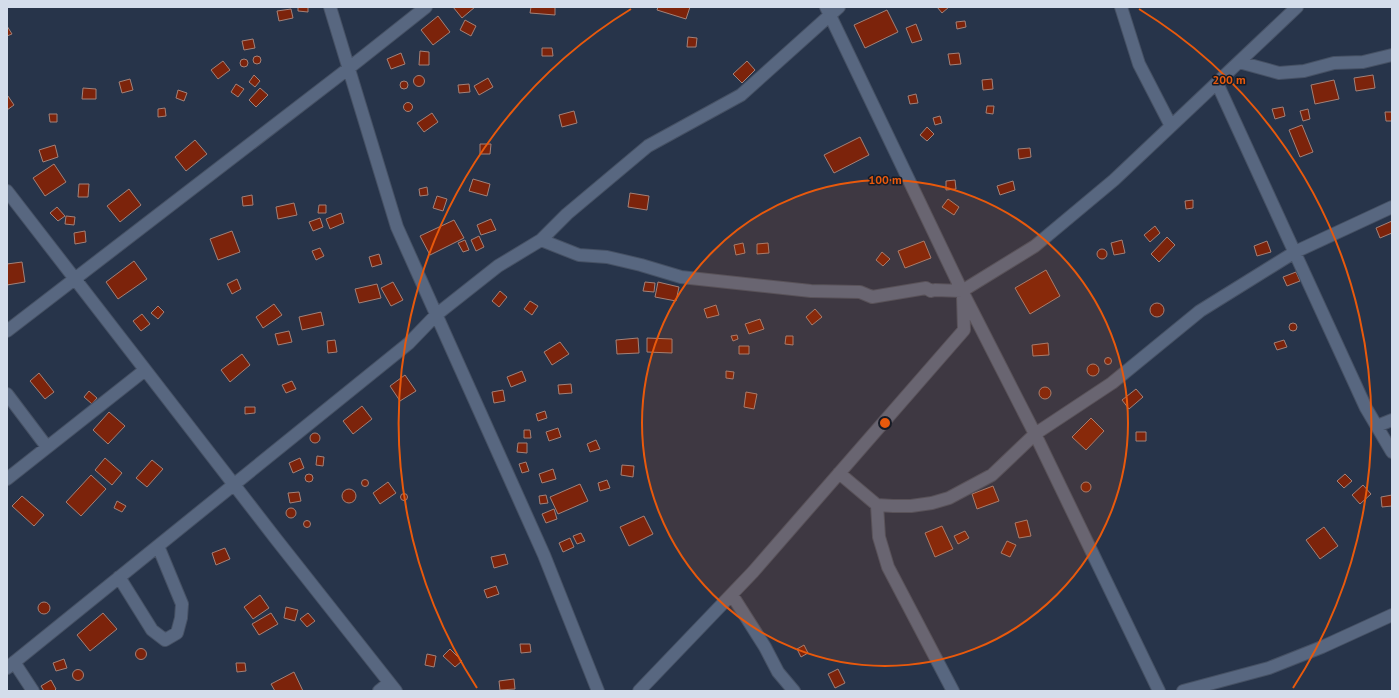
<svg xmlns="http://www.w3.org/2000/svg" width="1399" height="698" font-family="'PT Sans',sans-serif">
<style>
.building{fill:#7c230b;stroke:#a38178}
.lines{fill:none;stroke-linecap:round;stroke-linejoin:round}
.minor-casing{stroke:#465164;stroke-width:14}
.minor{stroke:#586780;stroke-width:12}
.ring{fill:none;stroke:#e8590c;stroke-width:2}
.centre{fill:#e8590c;stroke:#161b26;stroke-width:2}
.ring-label{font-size:12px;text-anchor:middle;font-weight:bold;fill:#e8590c;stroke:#161b26;stroke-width:3;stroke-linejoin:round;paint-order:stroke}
</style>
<rect width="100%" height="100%" fill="#27344a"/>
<path class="building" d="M298,7H308V12L298,11Z
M453,7H475L462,18Z
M531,7H555V15L530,13Z
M658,7H690L686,19L657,10Z
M937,7H949L942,13Z
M291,9L293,18L279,21L277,11Z
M887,10L898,32L865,48L854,25Z
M438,16L450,32L433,45L421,30Z
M465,20L476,26L471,36L460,30Z
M965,21L966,27L957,29L956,22Z
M916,24L922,40L912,43L906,28Z
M7,26L12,34L7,36Z
M688,37L697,38L696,47H687Z
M253,39L255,48L244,50L242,41Z
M542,48H552L553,56H542Z
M420,51L429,52V65H419Z
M401,53L405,64L391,69L387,59Z
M959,53L961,64L950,65L948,54Z
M253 60a4 4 0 1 1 8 0a4 4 0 1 1-8 0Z
M240 63a4 4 0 1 1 8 0a4 4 0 1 1-8 0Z
M223,61L230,70L218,79L211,70Z
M747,61L755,70L742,83L733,74Z
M254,75L260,81L255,87L249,82Z
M1373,75L1375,88L1356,91L1354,78Z
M413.5 81a5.5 5.5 0 1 1 11 0a5.5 5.5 0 1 1-11 0Z
M488,78L493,87L479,95L474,86Z
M130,79L133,90L122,93L119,82Z
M992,79L993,89L983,90L982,80Z
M1334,80L1339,99L1315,104L1311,85Z
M400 85a4 4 0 1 1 8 0a4 4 0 1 1-8 0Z
M236,84L244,89L238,97L231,92Z
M469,84L470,92L459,93L458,85Z
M83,88L96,89V99H82Z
M260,88L268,95L256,107L249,100Z
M178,90L187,93L184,101L176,98Z
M916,94L918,103L910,104L908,96Z
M8,96L14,105L7,110V97Z
M403.5 107a4.5 4.5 0 1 1 9 0a4.5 4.5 0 1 1-9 0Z
M987,106H994L993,114L986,113Z
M1283,107L1285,116L1275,119L1272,109Z
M165,108L166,116L158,117V109Z
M1308,109L1310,119L1303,121L1300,111Z
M574,111L577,123L562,127L559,115Z
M1385,112H1392V121H1386Z
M432,113L438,122L424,132L417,123Z
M49,114H57V122H50Z
M940,116L942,123L935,125L933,118Z
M1302,125L1313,152L1300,157L1289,130Z
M927,127L934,134L927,141L920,135Z
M860,137L869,155L834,173L824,155Z
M195,140L207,154L186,171L175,157Z
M480,144H491L490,154H480Z
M55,145L58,157L43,162L39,150Z
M1030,148L1031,157L1019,159L1018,149Z
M54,164L66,182L45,196L33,178Z
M473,179L490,184L487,196L469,191Z
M955,180L956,189L946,190V181Z
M1013,181L1015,190L1000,195L997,186Z
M79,184H89L88,197H78Z
M427,187L428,195L420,196L419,189Z
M129,189L141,205L120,222L107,206Z
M630,193L649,196L647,210L628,207Z
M252,195L253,205L243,206L242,197Z
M437,196L447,199L443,211L433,208Z
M948,199L959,207L954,215L942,207Z
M1193,200V208L1186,209L1185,201Z
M294,203L297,215L278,219L276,207Z
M319,205H326V213H318Z
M57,207L65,216L58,221L50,213Z
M341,213L344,223L330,229L326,219Z
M66,216L75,217L74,225L65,224Z
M320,218L323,227L313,231L309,222Z
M491,219L496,230L481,235L477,225Z
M454,220L464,238L430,255L420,236Z
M1392,221V233L1380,238L1376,228Z
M1155,226L1160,233L1150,242L1144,235Z
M85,231L86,242L75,244L74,233Z
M232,231L240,252L218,260L210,239Z
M479,236L484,247L476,251L471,240Z
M1167,237L1175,245L1159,262L1151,254Z
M465,240L469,250L463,252L458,243Z
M1122,240L1125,253L1114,255L1111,243Z
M924,241L931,258L905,268L898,251Z
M1267,241L1271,252L1257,256L1254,246Z
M743,243L745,253L736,255L734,245Z
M768,243L769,253L757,254V244Z
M320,248L324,256L316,260L312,251Z
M1097 254a5 5 0 1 1 10 0a5 5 0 1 1-10 0Z
M882,252L890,259L883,266L876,260Z
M379,254L382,264L372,267L369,257Z
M134,261L147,279L118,299L106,282Z
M22,262L25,282L7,285V264Z
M1046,270L1060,296L1030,314L1015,288Z
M1296,272L1300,281L1287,286L1283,277Z
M237,279L241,289L232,294L227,284Z
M393,282L403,300L391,306L381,288Z
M645,282L655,283L654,292L643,291Z
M658,282L679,287L676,301L655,297Z
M377,284L381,298L359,303L355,289Z
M500,291L507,297L499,307L492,301Z
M530,301L538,306L532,315L524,309Z
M1150 310a7 7 0 1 1 14 0a7 7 0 1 1-14 0Z
M274,304L282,315L263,328L256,317Z
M716,305L719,315L707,318L704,309Z
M158,306L164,312L158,319L151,313Z
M815,309L822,317L812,325L806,317Z
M321,312L324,325L302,330L299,317Z
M142,314L150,324L141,331L133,321Z
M760,319L764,329L749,334L745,324Z
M1289 327a4 4 0 1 1 8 0a4 4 0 1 1-8 0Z
M289,331L292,342L278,345L275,334Z
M737,335L738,339L733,341L731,336Z
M786,336H793V345L785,344Z
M638,338L639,353L617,354L616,340Z
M647,338L672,339V353L647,352Z
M335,340L337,352L328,353L327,341Z
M1284,340L1287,347L1277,350L1274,343Z
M560,342L569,354L552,365L544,352Z
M1048,343L1049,355L1033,356L1032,345Z
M739,346H749V354H739Z
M242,354L250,365L230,382L221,370Z
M1104.5 361a3.5 3.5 0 1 1 7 0a3.5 3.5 0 1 1-7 0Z
M1087 370a6 6 0 1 1 12 0a6 6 0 1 1-12 0Z
M522,371L526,381L511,387L507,377Z
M726,371L734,372L733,379L726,378Z
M39,373L54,392L45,399L30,381Z
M405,375L416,391L400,401L390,386Z
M292,381L296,389L286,393L282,385Z
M571,384L572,393L559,394L558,385Z
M1039 393a6 6 0 1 1 12 0a6 6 0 1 1-12 0Z
M1136,389L1143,397L1129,409L1122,400Z
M503,390L505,401L494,403L492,392Z
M89,391L97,398L92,404L84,397Z
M746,392L757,394L754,409L744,407Z
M362,406L372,419L353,434L343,421Z
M245,407H255V413L245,414Z
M545,411L547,418L538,421L536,414Z
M109,412L125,426L108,444L93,430Z
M1091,418L1104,431L1086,450L1072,437Z
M558,428L561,437L549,441L546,432Z
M524,430H530L531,438H524Z
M1136,432H1146V441H1136Z
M310 438a5 5 0 1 1 10 0a5 5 0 1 1-10 0Z
M596,440L600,449L590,452L587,444Z
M518,443H527V453L517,452Z
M317,456L324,457L323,466L316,465Z
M105,458L122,473L112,485L95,470Z
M300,458L304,468L293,473L289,463Z
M152,460L163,469L147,487L136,478Z
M526,462L529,471L522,473L519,464Z
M622,465L634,466L633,477L621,475Z
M553,469L556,479L542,483L539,474Z
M1345,474L1352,481L1344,488L1337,481Z
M305 478a4 4 0 1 1 8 0a4 4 0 1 1-8 0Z
M91,475L106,489L81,516L66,502Z
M361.5 483a3.5 3.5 0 1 1 7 0a3.5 3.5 0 1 1-7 0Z
M607,480L610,488L600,491L598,483Z
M1081 487a5 5 0 1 1 10 0a5 5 0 1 1-10 0Z
M388,482L396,493L380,504L373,493Z
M580,484L588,501L558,514L550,497Z
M1363,485L1371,494L1360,504L1352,495Z
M993,486L999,501L977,509L972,494Z
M342 496a7 7 0 1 1 14 0a7 7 0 1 1-14 0Z
M299,492L301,501L290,503L288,493Z
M400.5 497a3.5 3.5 0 1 1 7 0a3.5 3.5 0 1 1-7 0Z
M546,495L548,503L540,504L539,496Z
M1392,495V506L1382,507L1381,497Z
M22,496L44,515L34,526L12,506Z
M117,501L126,506L122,512L114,508Z
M286 513a5 5 0 1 1 10 0a5 5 0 1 1-10 0Z
M554,509L557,519L546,523L542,514Z
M644,516L653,534L629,546L620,527Z
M1027,520L1031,536L1019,538L1015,523Z
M303.5 524a3.5 3.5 0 1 1 7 0a3.5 3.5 0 1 1-7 0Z
M942,526L953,549L935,557L925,533Z
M1324,527L1338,546L1320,559L1306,540Z
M965,531L969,538L958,544L954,536Z
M581,533L585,541L577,544L573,536Z
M570,538L574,547L563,552L559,543Z
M1007,541L1016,545L1010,557L1001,553Z
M225,548L230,559L216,565L212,553Z
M505,554L508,564L494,568L491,557Z
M496,586L499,594L487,598L484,590Z
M260,595L269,608L253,619L244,607Z
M38 608a6 6 0 1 1 12 0a6 6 0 1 1-12 0Z
M286,607L298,610L295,621L284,618Z
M103,613L117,629L90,651L77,635Z
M271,613L278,624L259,635L252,624Z
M308,613L315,621L307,627L300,619Z
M520,644H530L531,652L521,653Z
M804,645L808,653L801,657L797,649Z
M135.5 654a5.5 5.5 0 1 1 11 0a5.5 5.5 0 1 1-11 0Z
M450,649L462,661L455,667L443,656Z
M427,654L436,656L434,667L425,665Z
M64,659L67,668L56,671L53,663Z
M236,663H245L246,671L237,672Z
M838,669L845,683L835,688L828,674Z
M72.5 675a5.5 5.5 0 1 1 11 0a5.5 5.5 0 1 1-11 0Z
M294,672L303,691H275L271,684Z
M514,679L515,689L500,690L499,681Z
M51,680L56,689L54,691H44L41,686Z"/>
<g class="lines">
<defs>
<path id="minor" d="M330,7L397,227L544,555L598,691
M826,7L962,291L1035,434L1159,691
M1121,7L1139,64L1171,126
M1239,62L1279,73L1304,71L1334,63L1363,62L1392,55
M1217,83L1366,408L1392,452
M7,191L276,539L396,691
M541,240L579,255L607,257L641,265L681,277L811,291L860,292L872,297L926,288L931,291L935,290L962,291L1035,246L1114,180L1297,7
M7,331L349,68L426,7
M7,394L47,447
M1377,426L1392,420
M839,473L877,505L893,506H911L932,503L949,498L992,475L1035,434L1112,383L1200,311L1295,252L1392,207
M7,479L145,370
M877,505L879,537L888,567L953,691
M119,577L152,630L165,640L177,633L181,618L182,604L158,546
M732,595L765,647L778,672L794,691
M14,662L33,691
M7,668L409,343L436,315L498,266L541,240L567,214L648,146L741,95L839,7
M379,691L389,683
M639,691L753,572L964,330L963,296
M1183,691L1269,668L1322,647L1392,615"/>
</defs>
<use href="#minor" class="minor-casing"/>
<use href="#minor" class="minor"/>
</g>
<circle cx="885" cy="423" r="243" fill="#e8590c" fill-opacity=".12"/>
<g class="ring">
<circle cx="885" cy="423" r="243"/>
<path d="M477 688A486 486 0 0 1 631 9M1139 9A486 486 0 0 1 1293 688"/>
</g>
<circle cx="885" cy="423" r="6" class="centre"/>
<g class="ring-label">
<text x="1229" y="84">200 m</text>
<text x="885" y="184">100 m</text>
</g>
<rect width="1399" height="698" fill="none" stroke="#d4ddeb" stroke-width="16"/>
</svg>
